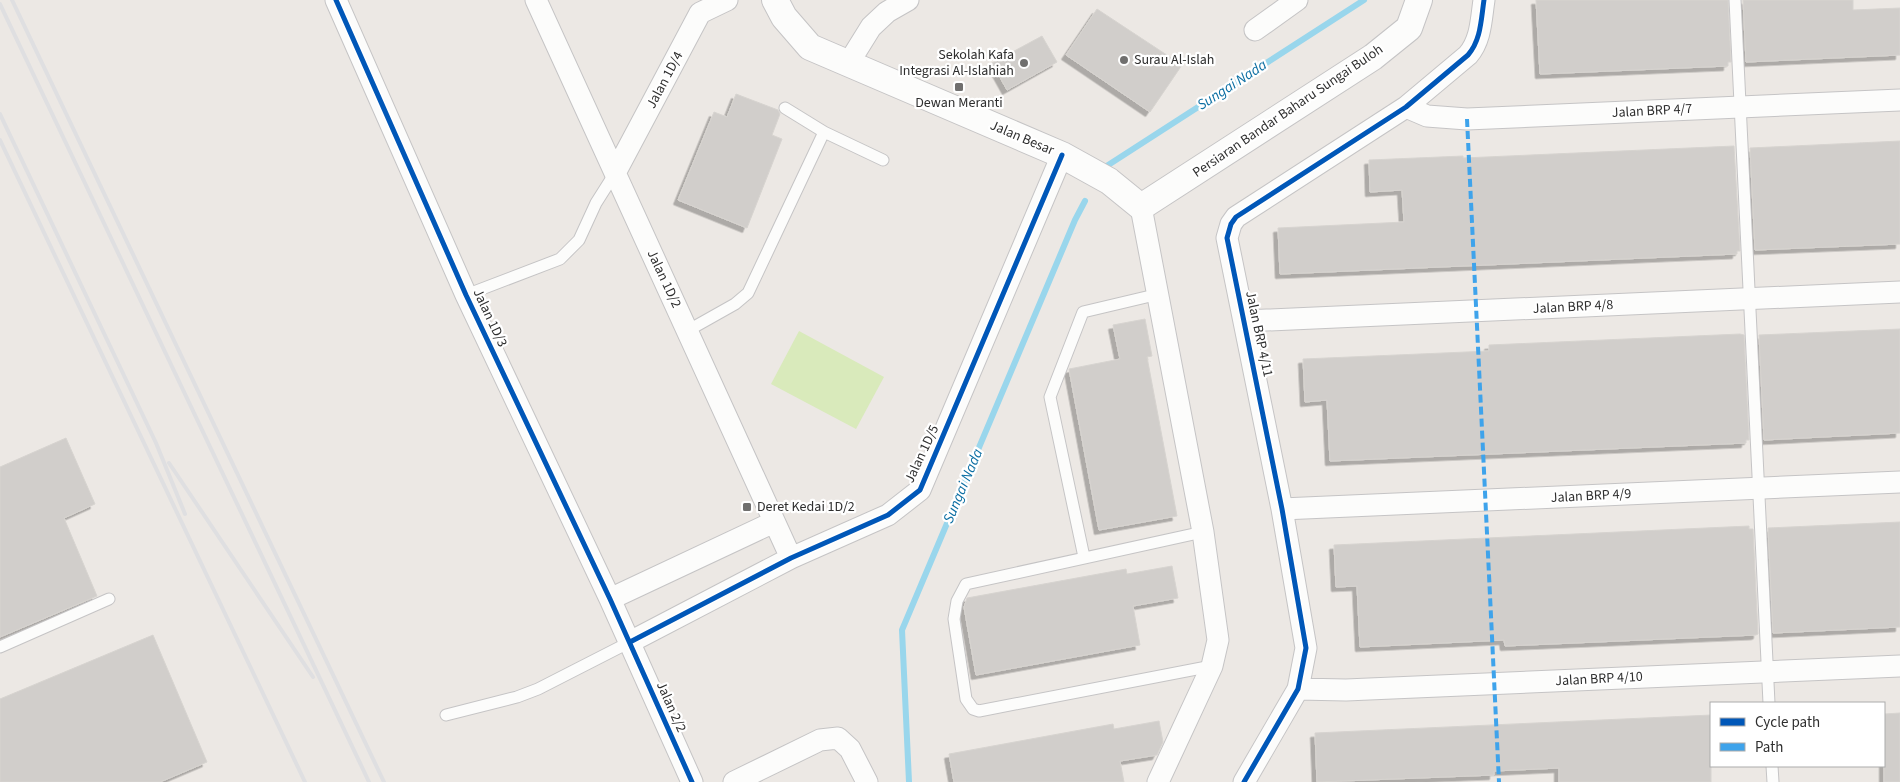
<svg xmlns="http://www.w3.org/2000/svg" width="1900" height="782" font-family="'Source Sans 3',sans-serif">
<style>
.pitch{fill:#d9eabb}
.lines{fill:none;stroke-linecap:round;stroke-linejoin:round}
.stream{stroke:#99d6ec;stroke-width:6}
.building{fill:#d1cecb;stroke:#d7d4d0;filter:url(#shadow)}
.service-casing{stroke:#c5c4c5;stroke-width:13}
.minor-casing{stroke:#c5c4c5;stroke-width:23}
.tertiary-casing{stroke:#c5c4c5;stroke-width:28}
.service{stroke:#fcfcfb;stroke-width:11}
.minor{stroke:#fcfcfb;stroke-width:21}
.tertiary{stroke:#fcfcfb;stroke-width:26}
.rail{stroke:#dfdfe1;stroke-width:4}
.quiet{stroke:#3ea3eb;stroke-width:4;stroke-dasharray:8 4;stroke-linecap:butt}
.cycleway-casing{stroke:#fff;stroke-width:8}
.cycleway{stroke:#0057b8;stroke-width:5}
.poi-dot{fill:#706f6e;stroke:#fff;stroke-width:2}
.labels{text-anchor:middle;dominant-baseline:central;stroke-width:4.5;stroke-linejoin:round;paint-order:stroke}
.poi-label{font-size:14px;fill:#2e2e2e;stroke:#fff;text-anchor:start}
.street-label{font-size:14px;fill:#2e2e2e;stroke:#fff}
.water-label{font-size:15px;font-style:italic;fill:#0d6fa3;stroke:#fff}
</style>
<defs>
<filter id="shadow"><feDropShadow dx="-4.5" dy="4.5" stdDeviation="0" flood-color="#0004"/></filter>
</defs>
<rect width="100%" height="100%" fill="#ece8e4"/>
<path class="pitch" d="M799,331L884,377L856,429L771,384Z"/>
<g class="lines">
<path class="stream" d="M1102,169L1364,0
M909,782L902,630L1075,220L1085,201"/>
</g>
<path class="building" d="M1536,0H1728L1731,62H1728V66L1540,74Z
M1743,0H1853V10L1900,8V55L1746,62Z
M1097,9L1182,65L1150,112L1066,55Z
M1042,36L1057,62L1007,90L992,63Z
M736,94L778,110L780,114L772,135L782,139L747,228L678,200L714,112L727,117Z
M1900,141V244L1755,250L1750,148Z
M1734,146L1740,251H1737V254L1280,274L1278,228L1404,222L1402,190L1370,192L1369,160L1463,156V158Z
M1145,319L1152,356L1147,357L1177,516L1099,530L1069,369L1120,359L1113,325Z
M1900,329V433L1764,440L1759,335Z
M1740,334L1744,335L1749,440H1746V443L1330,461L1327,400L1305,402L1303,359L1489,351V345Z
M66,438L95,504L64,518L97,596L0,637V467Z
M1900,522V627L1773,633L1768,528Z
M1749,526V529H1753L1758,634L1756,635L1505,646L1504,640L1360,647L1357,586L1336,587L1334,545Z
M1172,566L1178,598L1133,606L1140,645L976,675L964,607L967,598L1126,569L1127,574Z
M153,635L207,762L160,782H0V699Z
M1900,713V782H1884V714Z
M1711,715V782H1559V768L1494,771V775L1317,782L1315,733Z
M1159,721L1163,742L1157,755L1120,761L1124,782H954L949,754L1113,724L1114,729Z"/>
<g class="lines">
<defs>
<path id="service" d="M1735,0L1769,703
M785,108L824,132
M466,295L560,259L579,240L596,203L615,173
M687,331L735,304L748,293L824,132L883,160
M1203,532L966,584L957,601L954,619L966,699L973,709L979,711L1212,666
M1084,557L1050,397L1083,312L1159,294
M0,647L109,599
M446,715L517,697L538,689L630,642
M1772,766L1773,782"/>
<path id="minor" d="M336,0L466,295L610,599L692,782
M536,0L791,558
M1255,30L1297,0
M848,64L871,27L887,12L908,0
M1406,107L1427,116L1467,119L1900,100
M615,173L700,13L727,0
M1141,207L1203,532L1218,640L1212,666L1158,782
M1245,321L1900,292
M1282,509L1900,482
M610,599L774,522
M630,642L791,558L888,515L920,490L1062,155
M1298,689L1346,690L1900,666
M734,782L820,740L838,738L850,749L867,782
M1244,782L1298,689L1306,648L1282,509L1227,238L1231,224L1236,217L1406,107L1468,55C1481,40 1481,20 1484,0"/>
<path id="tertiary" d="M775,0L784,17L810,47L1062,155L1109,181L1141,207L1373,57L1409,28L1419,0"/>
</defs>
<use href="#service" class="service-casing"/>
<use href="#minor" class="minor-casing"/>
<use href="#tertiary" class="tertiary-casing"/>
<use href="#service" class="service"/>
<use href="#minor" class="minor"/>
<use href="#tertiary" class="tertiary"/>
<path class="rail" d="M12,0L384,782
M0,4L369,782
M0,114L156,443L185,514
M0,140L305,782
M169,463L313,677"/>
<path class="quiet" d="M1467,119L1499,782"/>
<defs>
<path id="cycleway" d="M336,0L466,295L610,599L692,782
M630,642L791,558L888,515L920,490L1062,155
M1244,782L1298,689L1306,648L1282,509L1227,238L1231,224L1236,217L1406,107L1468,55C1481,40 1481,20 1484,0"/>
</defs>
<use href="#cycleway" class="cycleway-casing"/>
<use href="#cycleway" class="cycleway"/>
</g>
<g class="poi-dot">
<circle cx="1124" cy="60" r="5"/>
<circle cx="1024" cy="63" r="5"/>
<rect x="954" y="82" width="10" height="10" rx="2.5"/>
<rect x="742" y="502" width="10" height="10" rx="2.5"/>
</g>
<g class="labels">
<g class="poi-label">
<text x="1014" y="55" text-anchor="end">Sekolah Kafa<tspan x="1014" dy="16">Integrasi Al-Islahiah</tspan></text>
<text x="1134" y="60">Surau Al-Islah</text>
<text x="959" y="103" text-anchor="middle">Dewan Meranti</text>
<text x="757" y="507">Deret Kedai 1D/2</text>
</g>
<g class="street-label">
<text transform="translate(665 80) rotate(-62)">Jalan 1D/4</text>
<text transform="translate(1288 111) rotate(-34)">Persiaran Bandar Baharu Sungai Buloh</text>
<text transform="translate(1652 111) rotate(-3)">Jalan BRP 4/7</text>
<text transform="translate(1022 138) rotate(23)">Jalan Besar</text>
<text transform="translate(664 279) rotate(65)">Jalan 1D/2</text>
<text transform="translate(1573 307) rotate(-3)">Jalan BRP 4/8</text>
<text transform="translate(490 318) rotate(65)">Jalan 1D/3</text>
<text transform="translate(1259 334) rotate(78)">Jalan BRP 4/11</text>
<text transform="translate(922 454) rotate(-65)">Jalan 1D/5</text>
<text transform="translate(1591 496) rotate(-3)">Jalan BRP 4/9</text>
<text transform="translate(1599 679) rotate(-3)">Jalan BRP 4/10</text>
<text transform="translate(671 707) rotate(66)">Jalan 2/2</text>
</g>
<g class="water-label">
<text transform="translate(1232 85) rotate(-33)">Sungai Nada</text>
<text transform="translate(963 486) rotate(-67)">Sungai Nada</text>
</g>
</g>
<rect x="1710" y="702" width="175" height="65" fill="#ffffff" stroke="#ababab"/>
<rect x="1720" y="718" width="25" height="8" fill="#0057b8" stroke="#ababab"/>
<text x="1755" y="727" font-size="15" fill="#2e2e2e">Cycle path</text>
<rect x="1720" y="743" width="25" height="8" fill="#3ea3eb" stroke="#ababab"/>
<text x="1755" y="752" font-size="15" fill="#2e2e2e">Path</text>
</svg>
